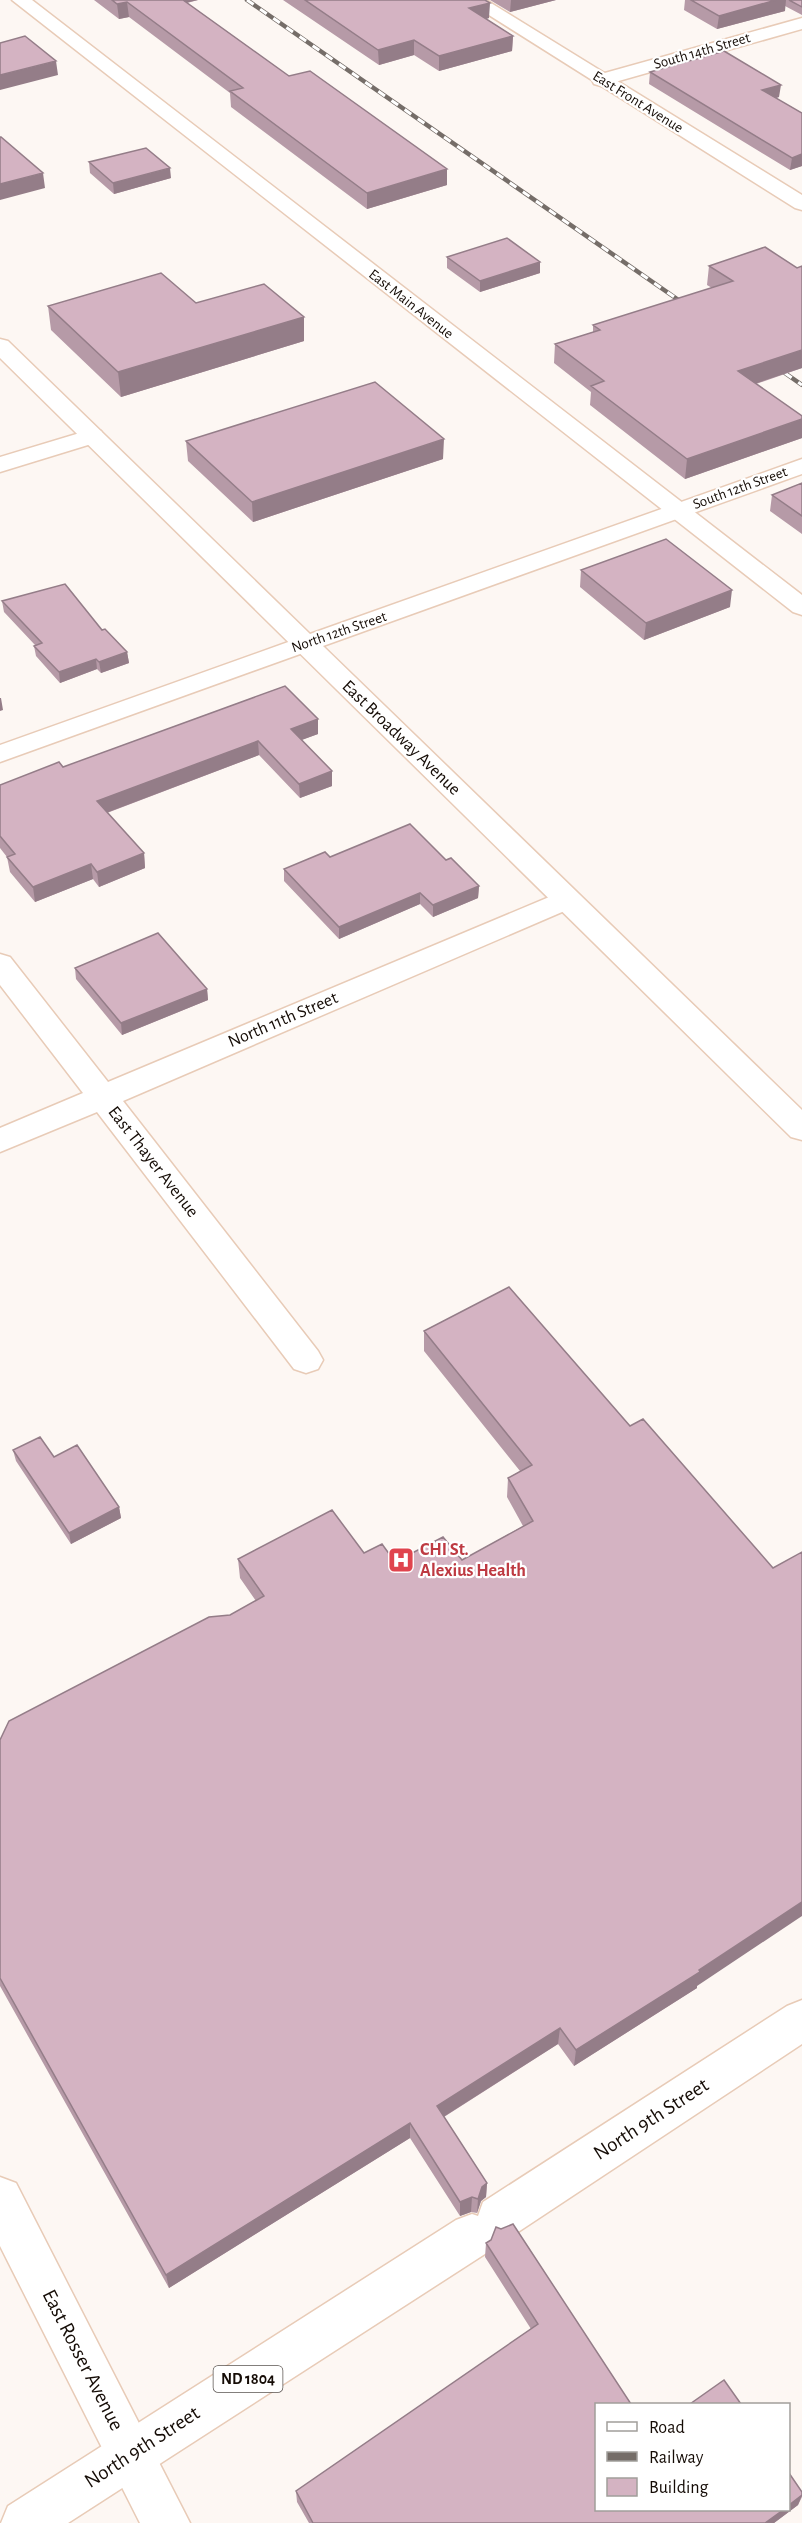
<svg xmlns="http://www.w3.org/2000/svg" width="802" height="2523" font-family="'Alegreya Sans',sans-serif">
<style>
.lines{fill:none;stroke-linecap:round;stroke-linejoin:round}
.minor-casing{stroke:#e8cbb7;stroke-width:3}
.tertiary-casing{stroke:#e8cbb7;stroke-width:3}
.primary-casing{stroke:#e8cbb7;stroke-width:3}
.minor{fill:#fff;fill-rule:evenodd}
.tertiary{fill:#fff;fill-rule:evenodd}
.primary{fill:#fff;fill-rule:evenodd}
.rail-casing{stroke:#756d68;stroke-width:4.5}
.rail{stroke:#fff;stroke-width:3;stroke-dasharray:8;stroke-linecap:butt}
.wall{fill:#b69aa7}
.shaded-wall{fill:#947d88}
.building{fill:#d4b3c2;stroke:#947d88;stroke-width:1.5}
.labels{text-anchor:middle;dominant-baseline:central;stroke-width:4.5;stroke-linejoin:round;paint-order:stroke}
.far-street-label{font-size:15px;fill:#150c06;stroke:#fff}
.shield{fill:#fff;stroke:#5b5551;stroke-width:1.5}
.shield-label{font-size:16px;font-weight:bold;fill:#150c06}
.street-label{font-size:18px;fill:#150c06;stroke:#fff}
.health-label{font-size:18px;font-weight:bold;fill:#be3a42;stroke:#fff;text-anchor:start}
.near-street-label{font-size:21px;fill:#150c06;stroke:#fff}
</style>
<rect width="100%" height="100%" fill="#fdf7f3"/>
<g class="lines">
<defs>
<path id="minor" d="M802,18V29L601,86L594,84L592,80L594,76Z
M93,429L101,431L104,436L101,441L0,472V457Z
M305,636L314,639L318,644L314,649L0,762V745Z
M566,890L576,892L580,899L576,906L123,1101L318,1351L323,1360L318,1369L306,1373L294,1369L97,1112L0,1152V1128L83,1093L0,985V954L10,957L108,1082Z"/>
<path id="tertiary" d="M465,0H486L802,195V210L795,208Z
M0,339L8,341L310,634L802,459V474L323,646L802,1110V1140L791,1137L0,358Z
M0,2177L16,2183L190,2523H140L0,2246Z"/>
<path id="primary" d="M12,0H32L802,595V615L793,612Z
M802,2000V2044L515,2234L499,2240L494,2238L488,2252L68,2523H1L8,2506L456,2220L472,2214L478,2216L483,2202L787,2006Z"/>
</defs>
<use href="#minor" class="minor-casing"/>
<use href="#tertiary" class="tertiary-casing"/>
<use href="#primary" class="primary-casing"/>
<use href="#minor" class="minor"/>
<use href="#tertiary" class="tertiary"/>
<use href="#primary" class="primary"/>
<defs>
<path id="rail" d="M247,0L690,308
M772,364L802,385"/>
</defs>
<use href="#rail" class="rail-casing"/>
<use href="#rail" class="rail"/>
</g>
<path class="wall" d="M94,0H198L187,3L289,76L447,185L367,209L231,107L230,93L129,17L119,19Z
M283,0H485L489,18L486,19L513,36L512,51L439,71L414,55L379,65Z
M490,0H556L510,12Z
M685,0H802V15L785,6V11L717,29L684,10Z
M650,72L779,97L776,98L802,113V166L790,170L649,84Z
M89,162L171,178L114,194L90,173Z
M765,247L802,368L756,384L802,438L685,479L590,405L591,392L554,363L555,344L593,332V325L712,288L707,285L709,266Z
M447,257L540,262V273L480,292L447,268Z
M196,303L304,317V341L121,397L51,330L48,306Z
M186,441L443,459L253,522L188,461Z
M802,483V534L770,511L772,495Z
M581,570L730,607L644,640L580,587Z
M2,601L102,630L127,652L129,663L101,673L97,669L60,683L36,656L34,646L35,645L4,612Z
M285,686L318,734L301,740L332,786L300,798L259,755L107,813L144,853L145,868L99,887L93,879L35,902L10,872L7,857L0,848V785L63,767Z
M330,857L446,860L479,886L478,898L433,917L420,904L339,939L284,881V869Z
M75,968L207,989L208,1000L122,1035L76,979Z
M509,1287L697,1986V1988L574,2066L558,2044L444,2117L487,2183L486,2197L481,2201L477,2213L471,2212L460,2216L410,2138L169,2288L0,1986V1740L256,1601L240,1578L238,1559L364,1553L395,1562L462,1560L523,1526L507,1497L508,1478L520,1471L424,1351V1331Z
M13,1450L54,1457L119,1507L121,1518L71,1544L16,1461Z
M513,2224L597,2510L802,2492V2497L798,2505L774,2523H309L297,2502L296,2491L531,2329L485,2257L486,2243L491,2240L501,2229Z"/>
<path class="shaded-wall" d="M172,0H198L172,6Z
M511,0H556L510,12Z
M776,0H786L785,11L717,29L719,16Z
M127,2L129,17L119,19L117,4Z
M490,3L489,18L469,24V8Z
M513,36L512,51L439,71V56Z
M414,40V55L379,65L378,50Z
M56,61L58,75L0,90V75Z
M781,85L779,97L760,103L762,90Z
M802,154V166L790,170L792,158Z
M170,168L171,178L114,194L113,183Z
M447,169V185L367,209V193Z
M43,173L45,188L0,200V184Z
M540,262V273L480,292V281Z
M304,317V341L121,397L118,372Z
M802,350V368L736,390L738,371Z
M802,419V438L685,479L687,459Z
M444,439L443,459L253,522L252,502Z
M732,590L730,607L644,640L646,623Z
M127,652L129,663L101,673L99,662Z
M96,659L97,669L60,683L59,672Z
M0,698H1L3,710L0,711Z
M318,719V734L291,744V729Z
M258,741L259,755L98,816L97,801Z
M332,771V786L300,798L299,784Z
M144,853L145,868L99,887L97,872Z
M91,864L93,879L35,902L33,887Z
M479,886L478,898L433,917V905Z
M420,893V904L339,939V927Z
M207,989L208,1000L122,1035L121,1023Z
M119,1507L121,1518L71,1544L69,1533Z
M802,1902V1916L697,1986V1988L574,2066L576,2050Z
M560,2028L558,2044L437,2121V2106Z
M410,2123V2138L169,2288L166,2275Z
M487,2183L486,2197L481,2201L477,2213L478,2199L482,2187Z
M472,2197L471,2212L460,2216V2202Z
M802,2495L798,2505L774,2523H765L783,2510H789V2505Z"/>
<path class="building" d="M112,0H183L289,76L310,71L447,169L367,193L230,91L243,88L127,2L117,4Z
M305,0H485L490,3L469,8L513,36L439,56L414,40L378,50Z
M691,0H776L719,16Z
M789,0H802V7Z
M25,36L56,61L0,75V43Z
M724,51L781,85L762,90L802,113V154L792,158L650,72Z
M0,137H1L43,173L0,184Z
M146,148L170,168L113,183L89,162Z
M507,238L540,262L480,281L447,257Z
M765,247L797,268L802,266V350L738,371L802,416V419L687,459L591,386L604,381L555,344L600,330L593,325L733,281L709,266Z
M161,273L196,303L264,284L304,317L118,372L48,306Z
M375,382L444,439L252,502L186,441Z
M802,483V516L772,495Z
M666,539L732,590L646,623L581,570Z
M65,584L102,630L105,629L127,652L99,662L96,659L59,672L34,646L42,643L2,601Z
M285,686L318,719L291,729L332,771L299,784L258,741L97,801L144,853L97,872L91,864L33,887L7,857L15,854L0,836V785L59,762L63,767Z
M410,824L446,860L451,858L479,886L433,905L420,893L339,927L284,869L325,852L330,857Z
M158,933L207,989L121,1023L75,968Z
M509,1287L630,1426L643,1419L773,1568L802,1552V1902L699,1970L700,1972L576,2050L560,2028L437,2106L487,2183L482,2187L478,2199L472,2197L460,2202L410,2123L166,2275L0,1978V1740L9,1721L209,1617L230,1615L264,1596L238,1559L332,1510L364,1553L382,1544L395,1562L443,1537L462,1560L533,1521L508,1478L532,1465L424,1331Z
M40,1437L54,1457L77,1445L119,1507L69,1533L13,1450Z
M513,2224L631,2404H597V2510H783L765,2523H313L296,2491L538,2324L486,2243L491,2240L496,2227L501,2229Z
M724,2380L741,2404H690Z
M789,2473L802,2492V2495L789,2505Z"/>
<defs>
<symbol id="hospital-square" viewBox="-11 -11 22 22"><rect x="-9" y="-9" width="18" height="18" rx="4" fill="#e0444e" stroke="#fff"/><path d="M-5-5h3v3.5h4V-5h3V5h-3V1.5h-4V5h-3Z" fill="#fff"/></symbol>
</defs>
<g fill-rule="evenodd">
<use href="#hospital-square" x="386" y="1545" width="30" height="30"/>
</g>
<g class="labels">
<g class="far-street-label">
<text transform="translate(702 51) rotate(-16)">South 14th Street</text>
<text transform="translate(638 102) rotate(32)">East Front Avenue</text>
<text transform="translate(411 304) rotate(38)">East Main Avenue</text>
<text transform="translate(740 488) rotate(-20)">South 12th Street</text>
<text transform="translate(339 632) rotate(-19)">North 12th Street</text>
</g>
<rect class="shield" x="213.5" y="2366" width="69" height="26" rx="4.5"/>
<g class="shield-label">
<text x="248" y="2379">ND 1804</text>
</g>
<g class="street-label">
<text transform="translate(401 738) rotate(44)">East Broadway Avenue</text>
<text transform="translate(283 1020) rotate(-23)">North 11th Street</text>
<text transform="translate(153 1162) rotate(52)">East Thayer Avenue</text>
</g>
<g class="health-label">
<text x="420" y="1550">CHI St.<tspan x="420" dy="21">Alexius Health</tspan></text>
</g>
<g class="near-street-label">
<text transform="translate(651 2119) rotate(-33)">North 9th Street</text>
<text transform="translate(83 2360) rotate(63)">East Rosser Avenue</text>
<text transform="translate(142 2447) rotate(-33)">North 9th Street</text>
</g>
</g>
<rect x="595" y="2403" width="195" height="108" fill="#ffffff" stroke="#a19e9b" stroke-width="1.5"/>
<rect x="607" y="2422" width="30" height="9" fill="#ffffff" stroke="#a19e9b" stroke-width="1.5"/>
<text x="649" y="2433" font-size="18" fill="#150c06">Road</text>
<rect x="607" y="2452" width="30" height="9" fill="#756d68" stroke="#a19e9b" stroke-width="1.5"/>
<text x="649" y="2463" font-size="18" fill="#150c06">Railway</text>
<rect x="607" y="2478" width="30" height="18" fill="#d4b3c2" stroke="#a19e9b" stroke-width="1.5"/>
<text x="649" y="2493" font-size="18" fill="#150c06">Building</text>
</svg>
